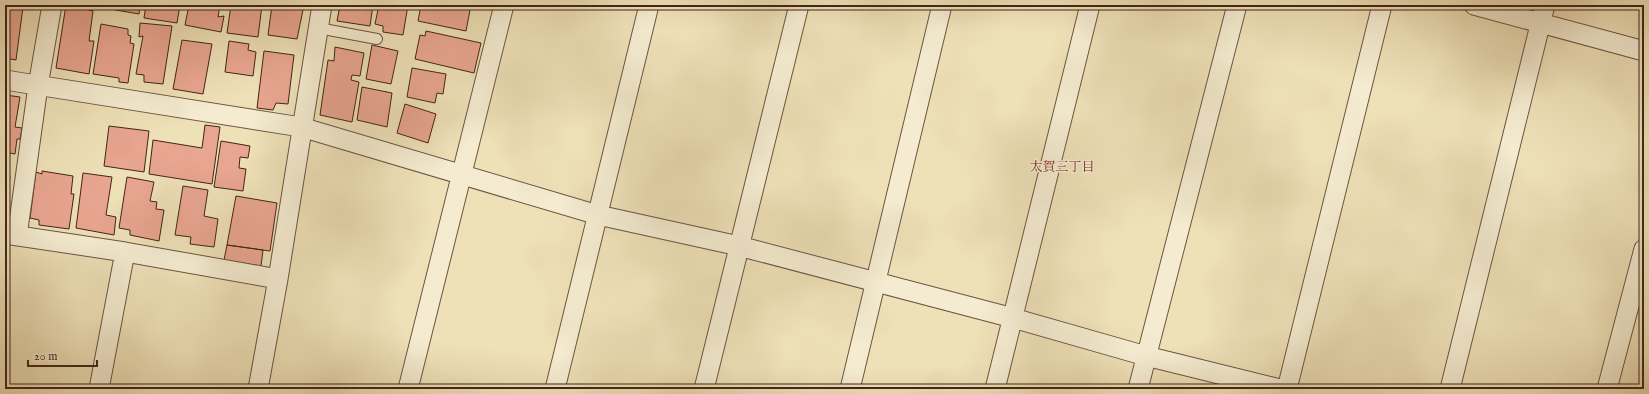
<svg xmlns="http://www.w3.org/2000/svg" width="1649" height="394" font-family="'IM FELL English','Noto Serif JP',serif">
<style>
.building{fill:#e8a590;stroke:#412518}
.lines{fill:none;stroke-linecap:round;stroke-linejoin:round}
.service-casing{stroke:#6c5440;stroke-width:12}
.minor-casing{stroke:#6c5440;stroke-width:21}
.service{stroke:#f4ebd0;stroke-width:10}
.minor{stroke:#f4ebd0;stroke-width:19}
.labels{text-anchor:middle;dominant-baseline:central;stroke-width:3;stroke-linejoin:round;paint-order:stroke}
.neighbourhood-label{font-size:13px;fill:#7a1f14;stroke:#f4ebd0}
</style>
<rect width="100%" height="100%" fill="#eee0b7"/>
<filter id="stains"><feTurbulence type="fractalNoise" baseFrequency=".005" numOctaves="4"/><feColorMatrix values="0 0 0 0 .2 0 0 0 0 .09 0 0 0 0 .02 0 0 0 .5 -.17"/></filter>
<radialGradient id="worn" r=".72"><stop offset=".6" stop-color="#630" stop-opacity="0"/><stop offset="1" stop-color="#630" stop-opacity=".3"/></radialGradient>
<path class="building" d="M5,5L23,7L16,60L5,58Z
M66,5L93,11L89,41H94L89,74L56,68Z
M105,5H140L139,14L104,8Z
M146,5H180L177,23L144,18Z
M189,5H220L218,17L224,16L221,32L185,25Z
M231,5H262L258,37L227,33Z
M272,5H304L297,39L268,35Z
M340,5H373L370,26L337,21Z
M379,5H408L403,35L383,32V26L375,24Z
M421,5H471L466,31L418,21Z
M140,23L172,26L163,84L144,82V75L136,74L143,36L139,37Z
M101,24L128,29V35L131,36L130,43L134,44L128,83L119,82V78L93,74Z
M426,31L481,43L474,73L415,59L420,35L425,36Z
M182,40L212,44L203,94L173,89Z
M229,41L249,44L248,50L256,52L253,76L225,72Z
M372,45L398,51L391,84L366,79Z
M335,47L364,53L360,76L352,75L351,80L359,82L352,122L320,115L328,60L334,61Z
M264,51L294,55L288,104L276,103L273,110L257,108Z
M412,68L446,74L443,94L437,93L435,103L407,97Z
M362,87L392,93L387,127L357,120Z
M5,95L20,97L15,127L22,128L20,139H17L15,154L5,152Z
M405,104L436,114L428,143L397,133Z
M205,125L220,127L212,184L149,174L153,140L202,148Z
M109,126L149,131L144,172L104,166Z
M221,141L250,146L248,158L240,157L239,168L246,169L243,191L214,187Z
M42,171L73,176L71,194H74L69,229L39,225V220L30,218L36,172L42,174Z
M83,173L112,177L106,215L116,217L114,235L76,228Z
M5,175L10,176L6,207H5Z
M127,177L154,182L150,201L157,202L156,209L164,210L159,241L130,235V230L119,228Z
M183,186L208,190L204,216L218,219L214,247L190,244L191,237L175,235Z
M236,196L277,203L270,251L227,245Z
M227,245L263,250L261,266L224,260Z"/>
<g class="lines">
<defs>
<path id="service" d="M318,28L377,39"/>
<path id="minor" d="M1474,5L1644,51
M5,80L301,127L598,215L739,246L1013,318L1146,356L1280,389
M5,234L125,252L278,279
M17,236L38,86L52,5
M99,389L125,252
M258,389L278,279L322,5
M408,389L504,5
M555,389L649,5
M704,389L799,5
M850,389L942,5
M995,389L1090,5
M1138,389L1237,5
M1287,389L1382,5
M1450,389L1545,5
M1607,389L1644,249"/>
</defs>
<use href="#service" class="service-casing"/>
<use href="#minor" class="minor-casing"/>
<use href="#service" class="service"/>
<use href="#minor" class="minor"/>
</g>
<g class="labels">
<g class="neighbourhood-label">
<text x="1062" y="167">太賀三丁目</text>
</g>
</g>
<rect width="1649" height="394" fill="none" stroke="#eee0b7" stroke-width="20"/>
<rect x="6" y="6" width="1637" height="382" fill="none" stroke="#412518" stroke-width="2"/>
<rect x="10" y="10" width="1629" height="374" fill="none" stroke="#412518"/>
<path d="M28 360v6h69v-6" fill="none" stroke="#412518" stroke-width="2"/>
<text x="34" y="360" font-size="12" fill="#412518" stroke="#f4ebd0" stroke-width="3" paint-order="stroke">20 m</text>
<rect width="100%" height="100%" filter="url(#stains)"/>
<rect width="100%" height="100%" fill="url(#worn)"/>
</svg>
